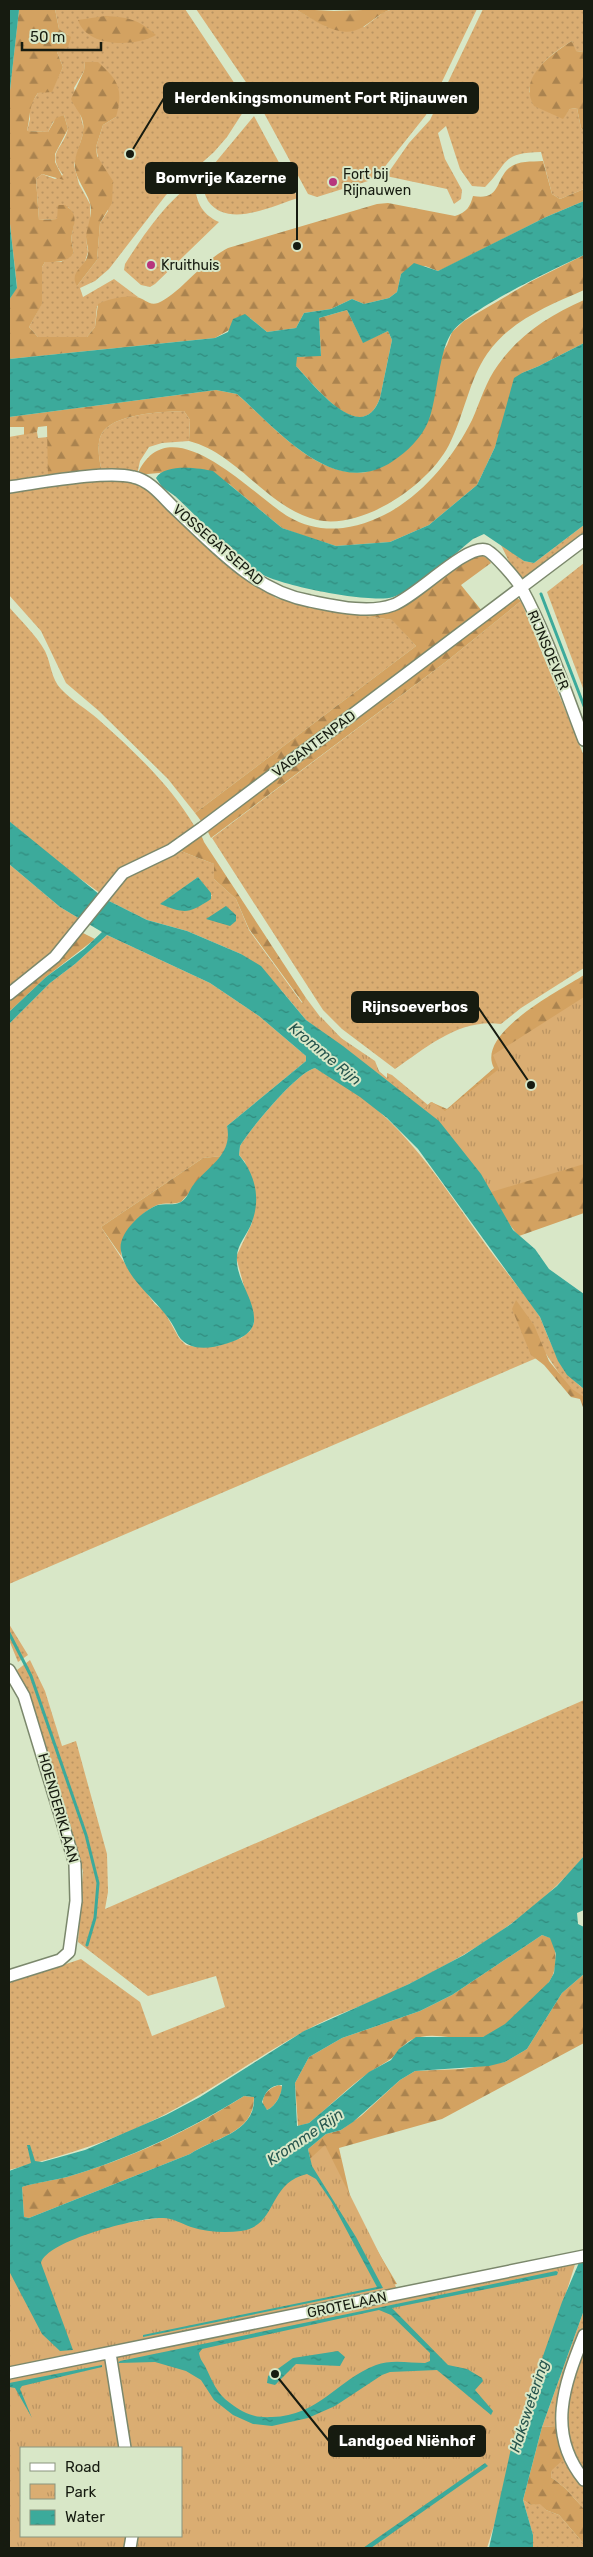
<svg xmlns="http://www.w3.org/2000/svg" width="593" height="2557" font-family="Rubik,sans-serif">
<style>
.grass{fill:url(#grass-dots);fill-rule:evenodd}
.forest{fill:url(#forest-firs)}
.park{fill:url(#park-tufts);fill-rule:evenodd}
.water{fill:url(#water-ripples);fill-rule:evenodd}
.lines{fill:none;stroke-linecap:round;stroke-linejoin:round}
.stream{stroke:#3caa9b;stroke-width:3}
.minor-casing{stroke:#7b886c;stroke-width:14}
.minor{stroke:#fff;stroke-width:11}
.poi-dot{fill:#b7357d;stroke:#d8e7c7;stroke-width:2}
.labels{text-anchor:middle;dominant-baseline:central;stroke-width:4;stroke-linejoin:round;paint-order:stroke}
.poi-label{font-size:14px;fill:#161b10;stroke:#d8e7c7;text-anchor:start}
.street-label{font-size:14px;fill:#161b10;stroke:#d8e7c7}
.water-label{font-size:15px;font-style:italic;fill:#26544d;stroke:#d8e7c7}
.leader{fill:none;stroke:#161b10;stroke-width:2}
.callout-dot{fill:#161b10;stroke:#d8e7c7;stroke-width:2}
.callout{fill:#161b10;stroke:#161b10;stroke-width:2}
.callout-label{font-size:15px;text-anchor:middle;font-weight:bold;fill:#fff}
</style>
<defs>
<pattern id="grass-dots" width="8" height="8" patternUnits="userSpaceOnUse" patternTransform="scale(1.25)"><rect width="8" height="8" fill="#daad72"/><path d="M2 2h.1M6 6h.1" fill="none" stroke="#ba9462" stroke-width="1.8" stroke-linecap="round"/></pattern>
<pattern id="forest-firs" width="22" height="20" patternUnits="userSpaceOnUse" patternTransform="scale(1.25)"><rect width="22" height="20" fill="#d3a261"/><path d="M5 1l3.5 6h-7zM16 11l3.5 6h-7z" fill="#aa834f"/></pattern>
<pattern id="park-tufts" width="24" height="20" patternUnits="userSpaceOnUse" patternTransform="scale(1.25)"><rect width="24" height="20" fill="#daad72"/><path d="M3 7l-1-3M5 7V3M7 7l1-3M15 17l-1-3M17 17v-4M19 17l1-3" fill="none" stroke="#ba9462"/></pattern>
<pattern id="water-ripples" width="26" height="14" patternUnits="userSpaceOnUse" patternTransform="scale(1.25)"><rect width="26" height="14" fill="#3caa9b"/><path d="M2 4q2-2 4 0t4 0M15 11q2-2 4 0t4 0" fill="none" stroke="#318a7d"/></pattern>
</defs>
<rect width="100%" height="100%" fill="#d8e7c7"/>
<path class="grass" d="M55,9H185L247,102L245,109L227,137L214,152L166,195L109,269L95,281L80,288L83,297L114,279L138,297L118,298L97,306L95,327L87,337H38L29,327L42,303V267L45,262H61L73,254C74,248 70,240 72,234C74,222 77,218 68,207L57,219L39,220L36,179L42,174L55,179L63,175C46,152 62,151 68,129L64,115L53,122L48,132L27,131L30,119L29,107L38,93L52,90L63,67L57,52L68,35L59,29ZM85,62L116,117L103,125L96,147L108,211L100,223L97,260L77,286L88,252L86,238L90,223V204L79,184L74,165L84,130L74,88L84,71Z
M196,9H295L327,27H364L384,12L393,9H477L426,115L383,169L368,181L317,197L308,194L252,91Z
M483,9H584V52L575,51L572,41C552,53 532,68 529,92L565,115L570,109L577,108L581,128L584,131V189L560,199L552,194L541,152C500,153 509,163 485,187L472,186L460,169L446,126L438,133L445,159L462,190L461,199L454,204L447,189L386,176L409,143L430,120Z
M254,116L298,198C272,206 228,229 208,201C203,192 202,184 205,175Z
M195,181C195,200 201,214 219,222L155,284L150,287L141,285L124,270L125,264C144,234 166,202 195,181Z
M184,411L190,420L189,441L162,443L149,447L140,461L137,475L102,474C100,462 96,446 101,435C112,413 162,412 184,411Z
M37,432L38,438L48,437V480L9,484V437Z
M121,477L139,481L244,574L276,598L313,608L393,620L416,646L195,813L168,779L99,711L66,683L41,631L9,595V489Z
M584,525V532L524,578H517L500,543L524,561L534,563Z
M584,563V691L547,592Z
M521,601L584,756V968L521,1008L501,1024C460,1018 427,1047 395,1069L342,1029L323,1010L212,838L447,661Z
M9,607C21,621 36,635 45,651C51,663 51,679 61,689C72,701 87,709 99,720C135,752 171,786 195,827L100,893L54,860L9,821Z
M178,850L214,864V879L236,899L249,930L302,1003L306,998L327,1026L387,1078V1073L392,1075L428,1105L423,1109L419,1106L306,1020L282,991L241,954L187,931L147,920L105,899L124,876ZM198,877L212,896L161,904Z
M9,864L60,907L80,919L62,943L9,991Z
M107,935L210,983L259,1016L306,1056V1061L227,1126L230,1137L222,1156L203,1158L101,1227L130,1271L155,1304L164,1311L179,1338L186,1345L197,1347L218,1346L241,1338L250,1331L254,1323L236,1257L252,1223L255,1199L245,1162L239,1155L240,1146C251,1128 297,1072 315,1068C393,1106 433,1171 481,1238C500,1265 522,1290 540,1317C551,1344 561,1372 584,1389V1400L569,1388L546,1354L9,1584V1024L50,983L75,964Z
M9,1624L28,1655L18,1662L9,1640Z
M30,1660L45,1691L62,1746L76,1741L107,1854L108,1892L105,1909L584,1700V1856C531,1920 458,1962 384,1996C358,2008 330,2016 305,2031C260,2055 220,2085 175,2109C124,2138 66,2155 9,2170V1983L81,1959L140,2002L152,2036L225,2007L216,1976L148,1996L78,1942L83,1871L28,1692L17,1670Z
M584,2310V2329L567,2374L559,2414L584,2485V2509L565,2488L551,2477L556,2426L542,2427Z
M584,2350V2469C554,2437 568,2385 584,2350Z
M523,2500L531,2505L540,2503L546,2510L559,2515L584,2544V2548H533V2535Z"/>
<path class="forest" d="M19,9H55L59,29L71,37L68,47L57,52L63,67L52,92L38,93C28,107 31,114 27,131L48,132L56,118L64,115L68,129L55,154V162L64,180L42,174L36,179L39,220L57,219L58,205H65C78,214 75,221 72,234C70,240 74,248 73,254C66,263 55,262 45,262L42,267V304L29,327L38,337H87L95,327L98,304C109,299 125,295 136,297C145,298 148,306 158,303C181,293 202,261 228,248L377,204L388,203L455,216C467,212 470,207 473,196C501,201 495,180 509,168C519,160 531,162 543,161L552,194L560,199L584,189V201L546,217L445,268L438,271L425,266L401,274L397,292L389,298L364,304L352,299L331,309L304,313L296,328L267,332L250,318L215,338L9,359V300L17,287L9,215V99Z
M295,9L334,11L393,9C381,12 374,20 363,27C340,41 315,20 295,9Z
M105,16C128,17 138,19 156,35C135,47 87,48 78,20Z
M572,41L576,51L584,52V131L581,128L577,108L570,109L563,119L534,106C517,78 551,54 572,41Z
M85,62H98C118,80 124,89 116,117L103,125L96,147L97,156L113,181L112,203L100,223L97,260L77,286C68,271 87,267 88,253C89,248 86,243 86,237C87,226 93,215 90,203C86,190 77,181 75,168C73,152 86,138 83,123C82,114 74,107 71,99L84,71Z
M584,255V290C548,306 511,320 487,354C469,380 464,416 449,445C429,484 364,530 317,520C267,508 239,454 189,441L190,420L184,411C162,412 112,413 101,435C96,446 100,462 102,474L48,480L47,426L38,427L37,432L24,435V427H9V417L216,390L237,394C272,425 316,479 367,472L447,345L452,332L464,321L532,281Z
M584,300V343L539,366L522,373L495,447L477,485L429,525L390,542L336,546L301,535L282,528L229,484L202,469L137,475C169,401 253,496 289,517C306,527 324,530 343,528C402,520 447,470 472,420C480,402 486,381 498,365C520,334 550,315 584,300Z
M347,310L363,342L388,331L392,340L380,398C361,449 314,384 296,366V357L321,355L319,318Z
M478,554L487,558L491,563L461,585L482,611L206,820L201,821L195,813L416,646L392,620L348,613L400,607L449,572Z
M516,597L521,601L447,661L211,838L208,832L211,828Z
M200,832L204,842L306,998L303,1003L249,929L236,899L214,879V864L178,850Z
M81,932L95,939L46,977L9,1012V999C37,977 59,960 81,932Z
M584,975V1213L519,1236C503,1219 494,1197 482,1177C468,1153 444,1126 423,1109L431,1102L447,1109L494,1068C475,1033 561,990 584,975Z
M222,1156L181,1202C173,1205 165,1202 157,1205C140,1213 116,1237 122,1257L101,1227L203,1158Z
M516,1300L534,1325L549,1361L572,1389L584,1397V1410L580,1399L571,1397L544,1365L531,1355L512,1309Z
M542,1935L551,1938C556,1949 557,1960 554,1971C550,1991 502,2032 483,2037C460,2043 433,2029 411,2040C403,2044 399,2052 392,2058C386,2063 377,2067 370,2072C348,2087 329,2107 309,2123L298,2126L295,2083L309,2057L342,2038L420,2011L452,1995Z
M584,1974V2043L442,2119L339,2148L350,2196L360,2221L397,2284L384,2287L312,2166L308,2149L326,2134L341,2130L361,2116L400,2080L415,2071L462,2069L505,2062L527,2049L562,1993Z
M279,2085L283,2087C280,2096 276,2106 267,2110L263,2106C261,2095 269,2088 279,2085Z
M244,2096L254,2097C254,2134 215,2137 190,2154L29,2218L24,2217L22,2187C36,2182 52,2181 67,2177C129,2159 189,2131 244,2096Z
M556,2426L563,2460L552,2470L551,2477L565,2488L584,2509V2544L559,2515L546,2510L540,2504L531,2505L523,2500L542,2427Z"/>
<path class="park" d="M584,997V1164L488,1193L421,1112L432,1102L445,1111L499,1069L493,1055Z
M321,1017L341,1038L375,1061L383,1081L319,1034Z
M325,2145L402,2299L577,2258L487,2548H9V2252L93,2228L255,2203L290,2177ZM21,2448H181V2536H21Z"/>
<path class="water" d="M9,9L19,10L9,99Z
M584,201V255C554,269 473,307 453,331C438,349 438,399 428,422C422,437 407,452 393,461C335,501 277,429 237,394L216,390L9,417V359L215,338L228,332L233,319L245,314L267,332L296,328L304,313L331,309L352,299L364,304L389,298L397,292L401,274L414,263L438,271L546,217ZM347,310L363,343L388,331L392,340L380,398C362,448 314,385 296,366L297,357L321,356L319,318Z
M9,215L17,288L9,300Z
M584,343V525L534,563L524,561L484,534L473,539C453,555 417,590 393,597C372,604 274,585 256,571C227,550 202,521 175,496L162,487L156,478C165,463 199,468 213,471L282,528L336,546L390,542L429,525L477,485L495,447L514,378L522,373L539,366Z
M9,821L105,899L147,920L187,931L241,954L261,966L306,1020L343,1046L439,1121L481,1174L513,1230L535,1249L549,1269L584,1294V1389L567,1375L558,1361L540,1317L418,1149L387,1118L360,1097L315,1068C297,1072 251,1128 240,1146L239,1155C255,1174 261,1198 252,1222C248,1234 237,1244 237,1257C235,1279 256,1300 254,1322C252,1335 235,1341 225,1344C207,1350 184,1351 176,1331C163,1302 127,1284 121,1251C117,1234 143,1210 158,1205C166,1203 173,1206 181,1202C188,1198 189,1190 194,1184C209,1166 233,1154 227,1126L306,1061V1056L259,1016L210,983L107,935L75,964L50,983L9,1024V1012L46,977L84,949L102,932L60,907L9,864Z
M198,877L211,893V899C188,914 186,914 160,904Z
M226,906L236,915V921L230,926L206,919Z
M584,1856V1910L577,1913L578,1924L584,1927V1974L562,1993L527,2049L505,2062L489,2066L415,2071L400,2080L353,2122L341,2130L326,2134L308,2149L312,2166L356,2237L383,2288L143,2337V2335L377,2287L331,2201L316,2179L307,2174C267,2183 278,2226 241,2231C225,2233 206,2232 191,2227C182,2224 173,2218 163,2218C140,2217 47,2240 41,2263L73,2350L60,2351L42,2334L9,2271V2171L31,2163L27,2145H30L35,2161L42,2162L85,2150L166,2115L200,2097L304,2031L409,1984L464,1955L511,1924L557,1886ZM542,1935L550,1938L556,1954L554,1973L549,1982L505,2024L483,2037H416L399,2049L391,2060L369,2072L309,2123L297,2126L295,2083L309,2057L342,2038L420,2011L452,1995ZM282,2085C282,2094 276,2106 267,2110L262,2102C265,2092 270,2085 282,2085ZM244,2096L254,2097C256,2133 213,2138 190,2154L29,2218L24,2217L22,2187C37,2182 52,2181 67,2177C129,2159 189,2130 244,2096Z
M584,2251V2310L542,2427L523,2500L533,2535V2548H489L512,2444L562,2302Z
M556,2271L558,2272L557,2275L392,2308L448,2365L467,2369L482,2378L483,2381L475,2390L493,2411L491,2415L437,2370L390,2372L382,2375L335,2406L308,2418L272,2426L253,2424L233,2415L214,2400L201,2380L186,2371L155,2362L118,2363L120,2361ZM379,2310L391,2315L430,2353V2361L425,2363C410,2363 391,2359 376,2365C337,2380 319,2416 272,2417C255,2418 244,2414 230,2403C216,2393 213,2382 205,2366C202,2361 200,2359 199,2353L202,2349Z
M338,2351L345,2357L340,2366L296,2364L275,2385L267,2383L268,2376L293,2358Z
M102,2365V2367L22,2386L20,2389L32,2418L15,2388L9,2387V2383Z
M485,2463L488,2466L371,2548H363Z"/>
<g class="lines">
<path class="stream" d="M541,594L584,706
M9,1633L31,1676L86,1835L98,1883L95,1918L87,1945"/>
<defs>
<path id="minor" d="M9,487C39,483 106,470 133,477C149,480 161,495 172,506C213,544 253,591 310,601C335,606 368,614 393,605C416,597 466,544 486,550C494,553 518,581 522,589C547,635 565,691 584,740
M9,994L55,957L123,873L171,850L202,828L584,540
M9,1670L24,1696L75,1864L76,1901L69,1952L60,1960L9,1976
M584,2335C564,2385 546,2433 584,2480
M110,2353L125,2448
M9,2373L584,2256
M130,2548L132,2536"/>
</defs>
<use href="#minor" class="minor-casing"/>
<use href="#minor" class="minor"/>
</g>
<g class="poi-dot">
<circle cx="333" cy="182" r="5"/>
<circle cx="151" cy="265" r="5"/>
</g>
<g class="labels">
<g class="poi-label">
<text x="343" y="174">Fort bij<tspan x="343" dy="16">Rijnauwen</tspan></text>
<text x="161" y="265">Kruithuis</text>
</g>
<g class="street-label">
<text transform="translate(218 545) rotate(41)">VOSSEGATSEPAD</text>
<text transform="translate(548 650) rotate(67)">RIJNSOEVER</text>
<text transform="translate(314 744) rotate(-37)">VAGANTENPAD</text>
<text transform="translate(58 1808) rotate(74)">HOENDERIKLAAN</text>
<text transform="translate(347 2305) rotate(-12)">GROTELAAN</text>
</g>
<g class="water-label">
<text transform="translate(325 1054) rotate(40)">Kromme Rijn</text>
<text transform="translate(305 2137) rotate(-34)">Kromme Rijn</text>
<text transform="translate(529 2406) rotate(-72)">Hakswetering</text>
</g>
</g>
<path class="leader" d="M130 154L164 98M297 246L297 178M531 1085L478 1007M275 2374L329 2441"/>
<g class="callout-dot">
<circle cx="130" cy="154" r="5"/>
<circle cx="297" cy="246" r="5"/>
<circle cx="531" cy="1085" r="5"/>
<circle cx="275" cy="2374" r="5"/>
</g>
<g class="callout">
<rect x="164" y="83" width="314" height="30" rx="5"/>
<rect x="146" y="163" width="151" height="30" rx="5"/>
<rect x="352" y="992" width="126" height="30" rx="5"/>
<rect x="329" y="2426" width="156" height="30" rx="5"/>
</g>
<g class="callout-label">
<text x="321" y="103">Herdenkingsmonument Fort Rijnauwen</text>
<text x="221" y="183">Bomvrije Kazerne</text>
<text x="415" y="1012">Rijnsoeverbos</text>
<text x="407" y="2446">Landgoed Niënhof</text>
</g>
<rect width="593" height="2557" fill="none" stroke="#161b10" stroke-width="20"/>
<rect x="20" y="2447" width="162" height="90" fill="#d8e7c7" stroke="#8a957e"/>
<rect x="30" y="2463" width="25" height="8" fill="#ffffff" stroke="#8a957e"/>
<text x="65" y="2472" font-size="15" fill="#161b10">Road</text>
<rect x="30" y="2484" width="25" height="15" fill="url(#park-tufts)" stroke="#8a957e"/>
<text x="65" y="2497" font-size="15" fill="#161b10">Park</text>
<rect x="30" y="2510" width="25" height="15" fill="url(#water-ripples)" stroke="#8a957e"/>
<text x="65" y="2522" font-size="15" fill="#161b10">Water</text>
<path d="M22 42v8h79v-8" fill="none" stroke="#161b10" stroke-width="2.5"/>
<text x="30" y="42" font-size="15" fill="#161b10" stroke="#d8e7c7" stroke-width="4" paint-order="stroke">50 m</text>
</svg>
